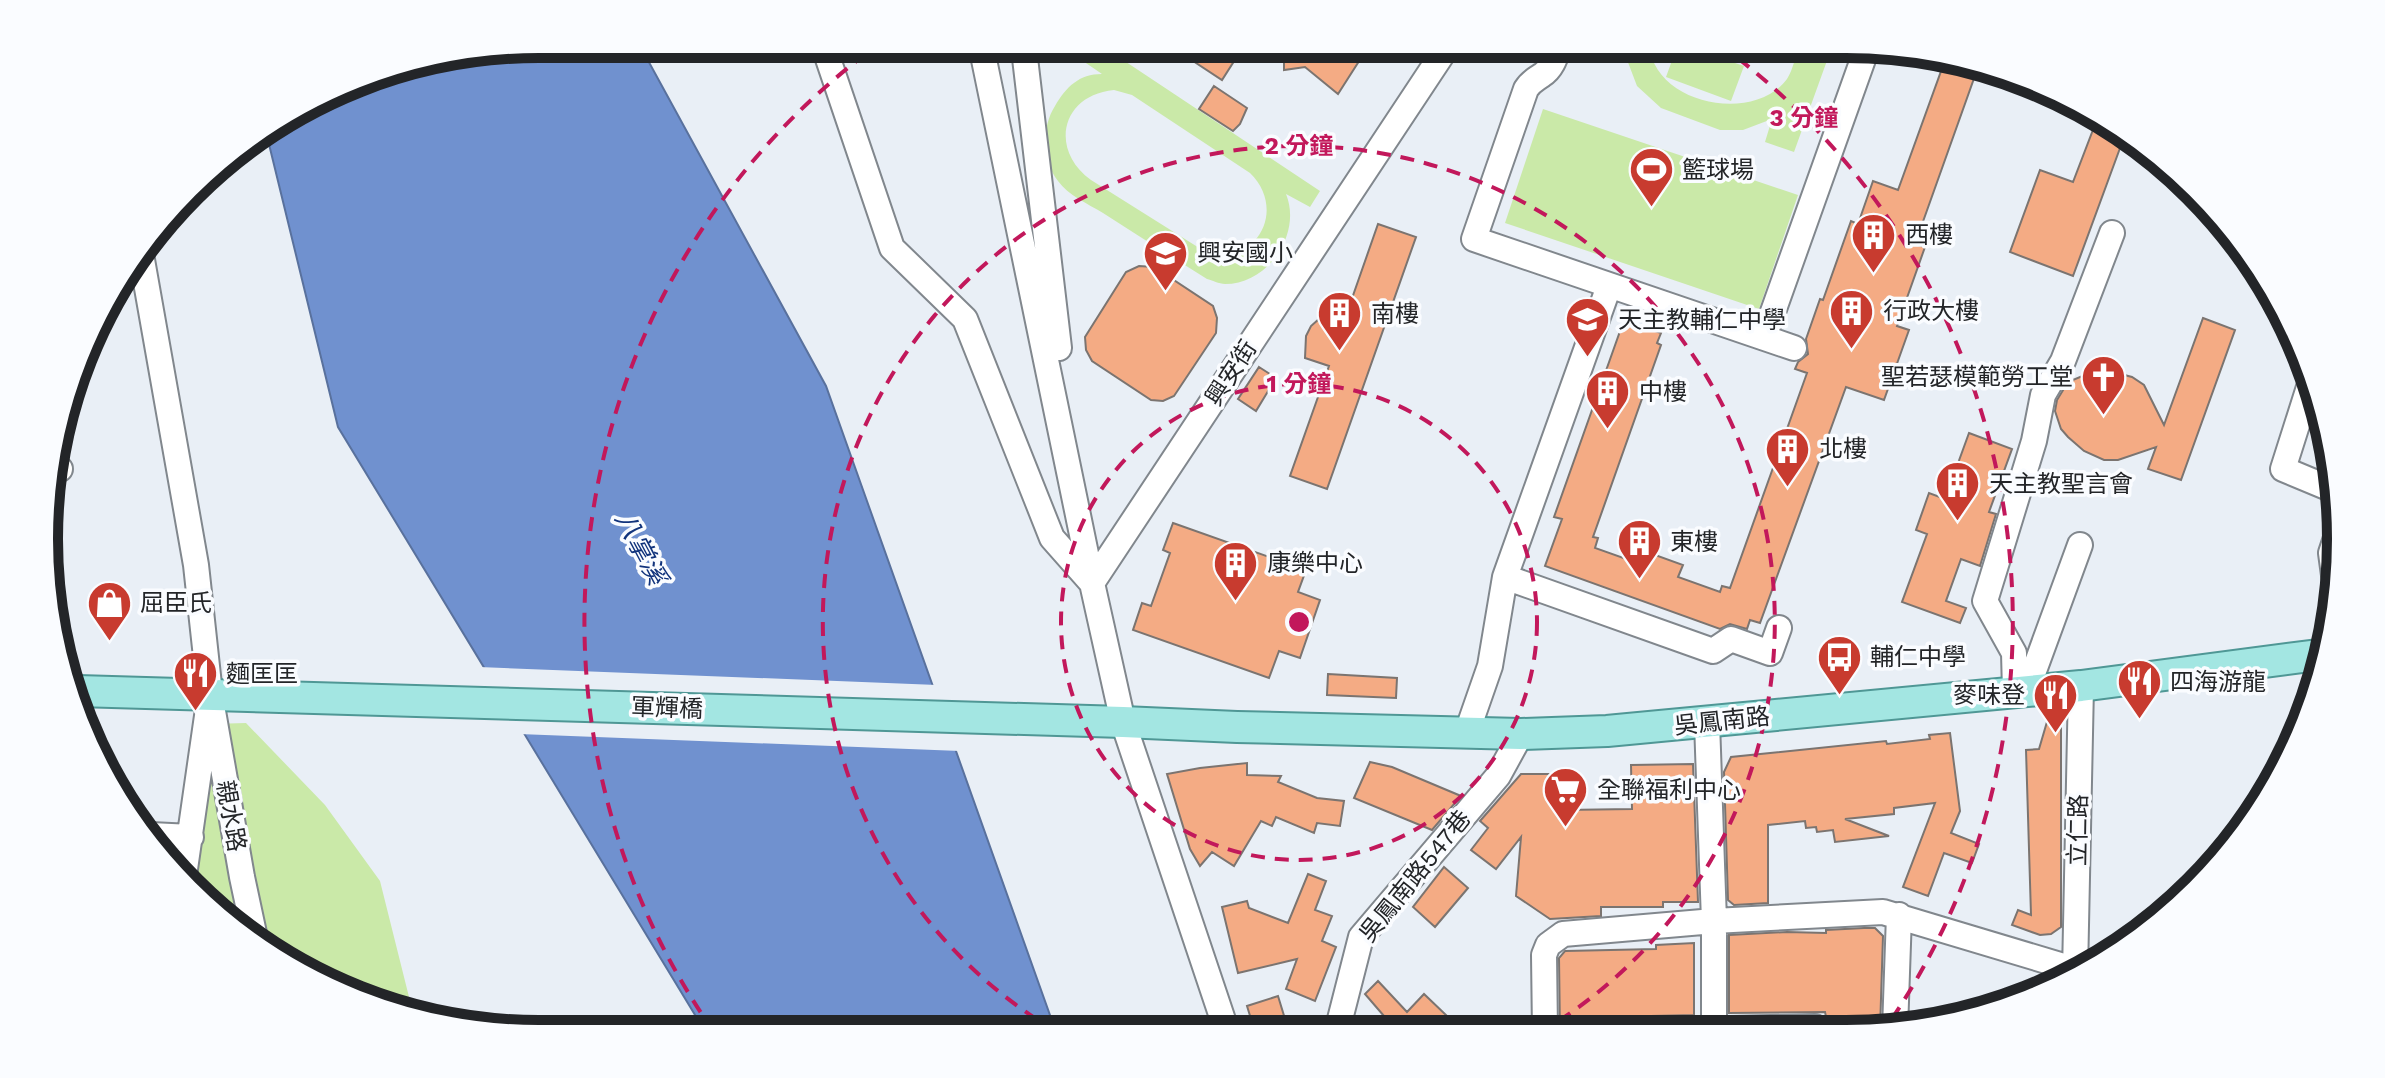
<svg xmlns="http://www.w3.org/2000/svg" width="2385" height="1078" font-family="'Work Sans','Noto Sans TC',sans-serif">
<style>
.green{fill:#cae9a8;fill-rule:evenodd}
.water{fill:#7091cf;stroke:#59719d;stroke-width:2}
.pier{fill:#e9eff6}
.building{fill:#f4ab84;stroke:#7b7470;stroke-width:2}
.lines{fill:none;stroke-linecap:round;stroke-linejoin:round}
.minor-casing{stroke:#81878d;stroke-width:28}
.major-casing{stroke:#4f9795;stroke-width:34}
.minor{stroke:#fff;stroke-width:24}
.major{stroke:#a3e6e2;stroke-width:30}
.ring{fill:none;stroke:#c2185b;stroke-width:4;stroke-dasharray:14 10}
.labels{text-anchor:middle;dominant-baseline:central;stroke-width:7;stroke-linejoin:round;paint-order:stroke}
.poi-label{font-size:24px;fill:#232528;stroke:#fafcff;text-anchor:start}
.street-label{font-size:24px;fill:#232528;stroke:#fafcff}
.water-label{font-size:26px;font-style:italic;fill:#11337c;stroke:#fafcff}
.rim{fill:none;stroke:#232528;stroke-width:10}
.centre{fill:#c2185b;stroke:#fafcff;stroke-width:4}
.ring-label{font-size:24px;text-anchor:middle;font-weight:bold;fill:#c2185b;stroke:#fafcff;stroke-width:7;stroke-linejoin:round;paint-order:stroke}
</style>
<rect width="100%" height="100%" fill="#e9eff6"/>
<path class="green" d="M1094,44H1099L1320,191L1310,207L1286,194C1302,233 1269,284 1225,284C1219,284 1212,280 1207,279C1172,257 1137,235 1103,213C1088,204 1068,195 1058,181C1042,161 1041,128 1055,106C1066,87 1079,74 1102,74L1083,61ZM1114,90L1132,95L1250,173C1288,210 1256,268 1204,251L1091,180C1049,150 1061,95 1114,90Z
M1621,44H1649C1654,105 1754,124 1787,79C1793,70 1796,54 1800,44H1833L1794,152L1765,142L1772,119L1743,130H1720L1661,108L1637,86Z
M1678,44L1744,66L1731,101L1666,77Z
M1543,109L1798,195L1759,309L1505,223Z
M246,723L325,805L380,881L412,1009L350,996L213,911L187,880L211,724Z"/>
<path class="water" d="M539,44H639L826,386L1056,1032L706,1033L338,427L267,136L379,70Z"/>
<path class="pier" d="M479,667L937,685L960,751L519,734Z"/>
<path class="building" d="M1200,44H1245L1222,80L1190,59Z
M1284,44H1370L1338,94L1305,67L1284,70Z
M1944,63L1977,70L1915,244L1925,247L1897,326L1909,330L1884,400L1846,387L1760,623L1750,620L1747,629L1730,624L1720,629L1545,566L1562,519L1554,517L1624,320L1661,333L1657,343L1661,345L1593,537L1598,538L1595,548L1643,565L1647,552L1683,565L1678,577L1720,592L1722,586L1730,588L1807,373L1795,369L1798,362L1808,354L1806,339L1820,299L1823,300L1851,221L1858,224L1873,181L1898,190Z
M1214,86L1247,108L1240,124L1233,131L1199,109Z
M2096,122L2123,140L2073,276L2010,252L2040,170L2073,182Z
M1378,224L1416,237L1327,489L1290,476L1329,366L1305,358L1306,336L1311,326L1319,319L1342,327Z
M1139,266L1154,267L1213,306L1217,318L1216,333L1174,396L1163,401L1151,400L1092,361L1086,350L1085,337L1126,272Z
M2203,318L2235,330L2181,480L2148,469L2156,447L2118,460H2104L2084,451L2068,437L2061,429L2055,411L2057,400L2068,382L2092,372H2113L2132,377L2144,385L2164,425Z
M1259,367L1276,378L1256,411L1238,399Z
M1969,433L2012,449L1989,512L1996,514L1980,566L1961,559L1946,601L1966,608L1960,623L1902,602L1927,534L1916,530L1929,493L1945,499Z
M1173,523L1306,570L1298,592L1320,600L1300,658L1279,651L1269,678L1133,630L1142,603L1151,606L1170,553L1163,550Z
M1328,674L1397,678L1396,698L1327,695Z
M2049,715L2061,725V927L2051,934L2040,935L2012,925L2018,910L2031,915L2026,750L2039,749Z
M1950,733L1960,811L1951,833L1979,844L1972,863L1944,853L1928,896L1903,887L1935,803L1894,808V814L1845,819L1889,836L1835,842L1833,830L1817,832L1816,827L1806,828L1805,821L1768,825V903L1734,905L1728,900L1724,772L1731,757L1886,741L1887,744L1930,739L1929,735Z
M1370,762L1392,767L1461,796L1432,830L1354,798Z
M1247,763V775L1281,776L1278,782L1317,798L1344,801L1340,826L1317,823L1314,833L1276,817L1272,826L1261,821L1234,866L1212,852L1200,866L1190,849L1167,774L1200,768Z
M1693,764L1698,902H1663V907H1601V916L1550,919L1516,896L1521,837L1496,869L1471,850L1488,828L1480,821L1521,774H1569L1564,810L1632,809L1631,765Z
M1444,867L1468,888L1435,927L1413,907Z
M1308,874L1326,881L1315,910L1332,916L1322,941L1336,947L1315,1001L1286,989L1297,959L1238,973L1222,907L1247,901L1249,908L1288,923Z
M1864,928H1875L1883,936L1880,1030H1829L1825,1012L1729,1013V935L1787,932L1826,933V930Z
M1694,943V1015L1651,1016L1639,1022H1612V1031H1560L1559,958L1565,951L1656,949V945Z
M1378,981L1407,1012L1424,994L1447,1016L1432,1031H1378L1384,1016L1365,994Z
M1278,996L1289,1032H1255L1247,1006Z"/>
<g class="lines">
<defs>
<path id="minor" d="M823,44L892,248L965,319L1052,538L1090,581
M985,44L982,50L1092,583L1123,722L1227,1032
M1019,44L1025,58L1059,348
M1560,44C1556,55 1553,68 1542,75C1535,80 1531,81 1526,89L1474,239L1794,348
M141,254L196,565L210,694L242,877L255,938
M1764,337L1867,48
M2310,384L2283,469L2331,489
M53,469H60
M2334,575L2331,553L2339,529
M1505,577L1713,651L1731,639L1770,653L1779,628
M1092,583L1449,44
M2027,690L2080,545
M2015,691L2014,653L1985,601L2034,441L2043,395L2063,361L2112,233
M1707,722L1714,921V1030
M1467,732L1490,666L1505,577L1609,286
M151,835L191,837
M184,876L207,716
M2075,973L2081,686
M1895,1030L1899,915
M1337,1031L1361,937L1498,776L1521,734
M1545,1031L1544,955L1548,945L1563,934L1714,921L1883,912L2080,971
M1651,1031L1815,1027"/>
<path id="major" d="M78,691L1123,722L1237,727L1521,734L1607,731L2081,686L2318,655"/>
</defs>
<use href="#minor" class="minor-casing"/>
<use href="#major" class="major-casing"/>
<use href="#minor" class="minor"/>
<use href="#major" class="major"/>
</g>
<g class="ring">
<circle cx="1299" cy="622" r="238"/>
<path d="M1057 1032A476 476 0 1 1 1544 1030"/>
<path d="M714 1032A714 714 0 0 1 879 44M1719 44A714 714 0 0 1 1887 1026"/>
</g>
<defs>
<symbol id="stadium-pin" viewBox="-11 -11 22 30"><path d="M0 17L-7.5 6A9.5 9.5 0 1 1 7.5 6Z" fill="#c83b2f" stroke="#fafcff"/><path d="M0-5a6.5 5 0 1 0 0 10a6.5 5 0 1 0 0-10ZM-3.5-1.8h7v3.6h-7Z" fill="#fff"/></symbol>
<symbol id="building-pin" viewBox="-11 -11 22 30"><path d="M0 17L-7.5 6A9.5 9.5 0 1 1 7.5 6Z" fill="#c83b2f" stroke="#fafcff"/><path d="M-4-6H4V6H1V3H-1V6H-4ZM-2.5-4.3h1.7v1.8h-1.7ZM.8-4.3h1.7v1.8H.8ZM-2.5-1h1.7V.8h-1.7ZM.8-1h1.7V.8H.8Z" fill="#fff"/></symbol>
<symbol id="school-pin" viewBox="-11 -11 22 30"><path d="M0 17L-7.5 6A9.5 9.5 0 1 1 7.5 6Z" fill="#c83b2f" stroke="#fafcff"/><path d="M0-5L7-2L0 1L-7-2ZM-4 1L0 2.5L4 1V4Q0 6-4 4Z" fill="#fff"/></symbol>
<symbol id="church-pin" viewBox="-11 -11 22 30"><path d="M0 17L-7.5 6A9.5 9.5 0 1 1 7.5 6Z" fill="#c83b2f" stroke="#fafcff"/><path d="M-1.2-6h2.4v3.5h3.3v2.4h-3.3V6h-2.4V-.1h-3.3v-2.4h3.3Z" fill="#fff"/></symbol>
<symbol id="shop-pin" viewBox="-11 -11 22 30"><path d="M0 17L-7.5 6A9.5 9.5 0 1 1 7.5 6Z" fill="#c83b2f" stroke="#fafcff"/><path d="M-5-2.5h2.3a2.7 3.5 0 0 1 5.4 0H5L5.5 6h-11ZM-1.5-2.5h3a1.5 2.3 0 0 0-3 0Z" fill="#fff"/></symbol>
<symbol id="bus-pin" viewBox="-11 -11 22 30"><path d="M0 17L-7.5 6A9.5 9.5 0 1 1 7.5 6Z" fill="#c83b2f" stroke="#fafcff"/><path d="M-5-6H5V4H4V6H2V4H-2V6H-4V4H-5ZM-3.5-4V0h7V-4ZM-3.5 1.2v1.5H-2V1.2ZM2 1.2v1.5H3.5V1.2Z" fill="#fff"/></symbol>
<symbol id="restaurant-pin" viewBox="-11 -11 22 30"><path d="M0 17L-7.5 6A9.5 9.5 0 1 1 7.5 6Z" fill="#c83b2f" stroke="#fafcff"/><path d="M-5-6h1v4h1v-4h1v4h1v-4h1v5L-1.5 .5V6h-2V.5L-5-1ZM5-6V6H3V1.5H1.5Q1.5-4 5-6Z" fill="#fff"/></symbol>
<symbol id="supermarket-pin" viewBox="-11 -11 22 30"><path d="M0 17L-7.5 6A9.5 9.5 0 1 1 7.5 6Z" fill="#c83b2f" stroke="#fafcff"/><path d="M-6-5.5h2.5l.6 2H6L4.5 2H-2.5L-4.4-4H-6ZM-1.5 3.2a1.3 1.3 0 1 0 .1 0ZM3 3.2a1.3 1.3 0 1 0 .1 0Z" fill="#fff"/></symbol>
</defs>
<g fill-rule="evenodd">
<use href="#stadium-pin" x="1626" y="144" width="51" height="69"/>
<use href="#building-pin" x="1848" y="210" width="51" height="69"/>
<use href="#school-pin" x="1140" y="228" width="51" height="69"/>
<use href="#building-pin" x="1826" y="286" width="51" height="69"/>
<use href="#building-pin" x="1314" y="288" width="51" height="69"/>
<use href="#school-pin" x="1562" y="294" width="51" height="69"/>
<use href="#church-pin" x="2078" y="352" width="51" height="69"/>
<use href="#building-pin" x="1582" y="366" width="51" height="69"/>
<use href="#building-pin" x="1762" y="424" width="51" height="69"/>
<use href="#building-pin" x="1932" y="458" width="51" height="69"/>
<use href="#building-pin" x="1614" y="516" width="51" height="69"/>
<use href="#building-pin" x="1210" y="538" width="51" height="69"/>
<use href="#shop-pin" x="84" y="578" width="51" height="69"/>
<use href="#bus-pin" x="1814" y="632" width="51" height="69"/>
<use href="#restaurant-pin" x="170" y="648" width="51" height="69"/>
<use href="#restaurant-pin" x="2114" y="656" width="51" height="69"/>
<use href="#restaurant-pin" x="2030" y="670" width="51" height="69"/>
<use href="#supermarket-pin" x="1540" y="764" width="51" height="69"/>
</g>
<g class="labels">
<g class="poi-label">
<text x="1682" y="170">籃球場</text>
<text x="1905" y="235">西樓</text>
<text x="1197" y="253">興安國小</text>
<text x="1883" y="311">行政大樓</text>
<text x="1371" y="314">南樓</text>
<text x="1618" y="320">天主教輔仁中學</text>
<text x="2073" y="377" text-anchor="end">聖若瑟模範勞工堂</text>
<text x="1639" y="392">中樓</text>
<text x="1819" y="449">北樓</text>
<text x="1989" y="484">天主教聖言會</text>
<text x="1670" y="542">東樓</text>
<text x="1267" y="563">康樂中心</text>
<text x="140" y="603">屈臣氏</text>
<text x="1870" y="657">輔仁中學</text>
<text x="226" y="674">麵匡匡</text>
<text x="2170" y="682">四海游龍</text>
<text x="2025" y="695" text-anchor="end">麥味登</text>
<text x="1597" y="790">全聯福利中心</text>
</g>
<g class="street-label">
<text transform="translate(1231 373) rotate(-57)">興安街</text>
<text transform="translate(667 708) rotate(2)">軍輝橋</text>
<text transform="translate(1722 721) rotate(-6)">吳鳳南路</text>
<text transform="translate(231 816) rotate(80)">親水路</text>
<text transform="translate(2078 830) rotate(-89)">立仁路</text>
<text transform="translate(1415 876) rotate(-51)">吳鳳南路547巷</text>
</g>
<g class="water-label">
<text transform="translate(641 548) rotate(62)">八掌溪</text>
</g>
</g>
<path d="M0 0H2385V1078H0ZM539 58H1846A481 481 0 0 1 2327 539V539A481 481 0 0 1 1846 1020H539A481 481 0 0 1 58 539V539A481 481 0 0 1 539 58Z" fill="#fafcff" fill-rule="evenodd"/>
<path class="rim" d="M539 58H1846A481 481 0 0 1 2327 539V539A481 481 0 0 1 1846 1020H539A481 481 0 0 1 58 539V539A481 481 0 0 1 539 58Z"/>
<circle cx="1299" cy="622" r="12" class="centre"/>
<g class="ring-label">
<text x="1804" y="126">3 分鐘</text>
<text x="1299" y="154">2 分鐘</text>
<text x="1299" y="392">1 分鐘</text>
</g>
</svg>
